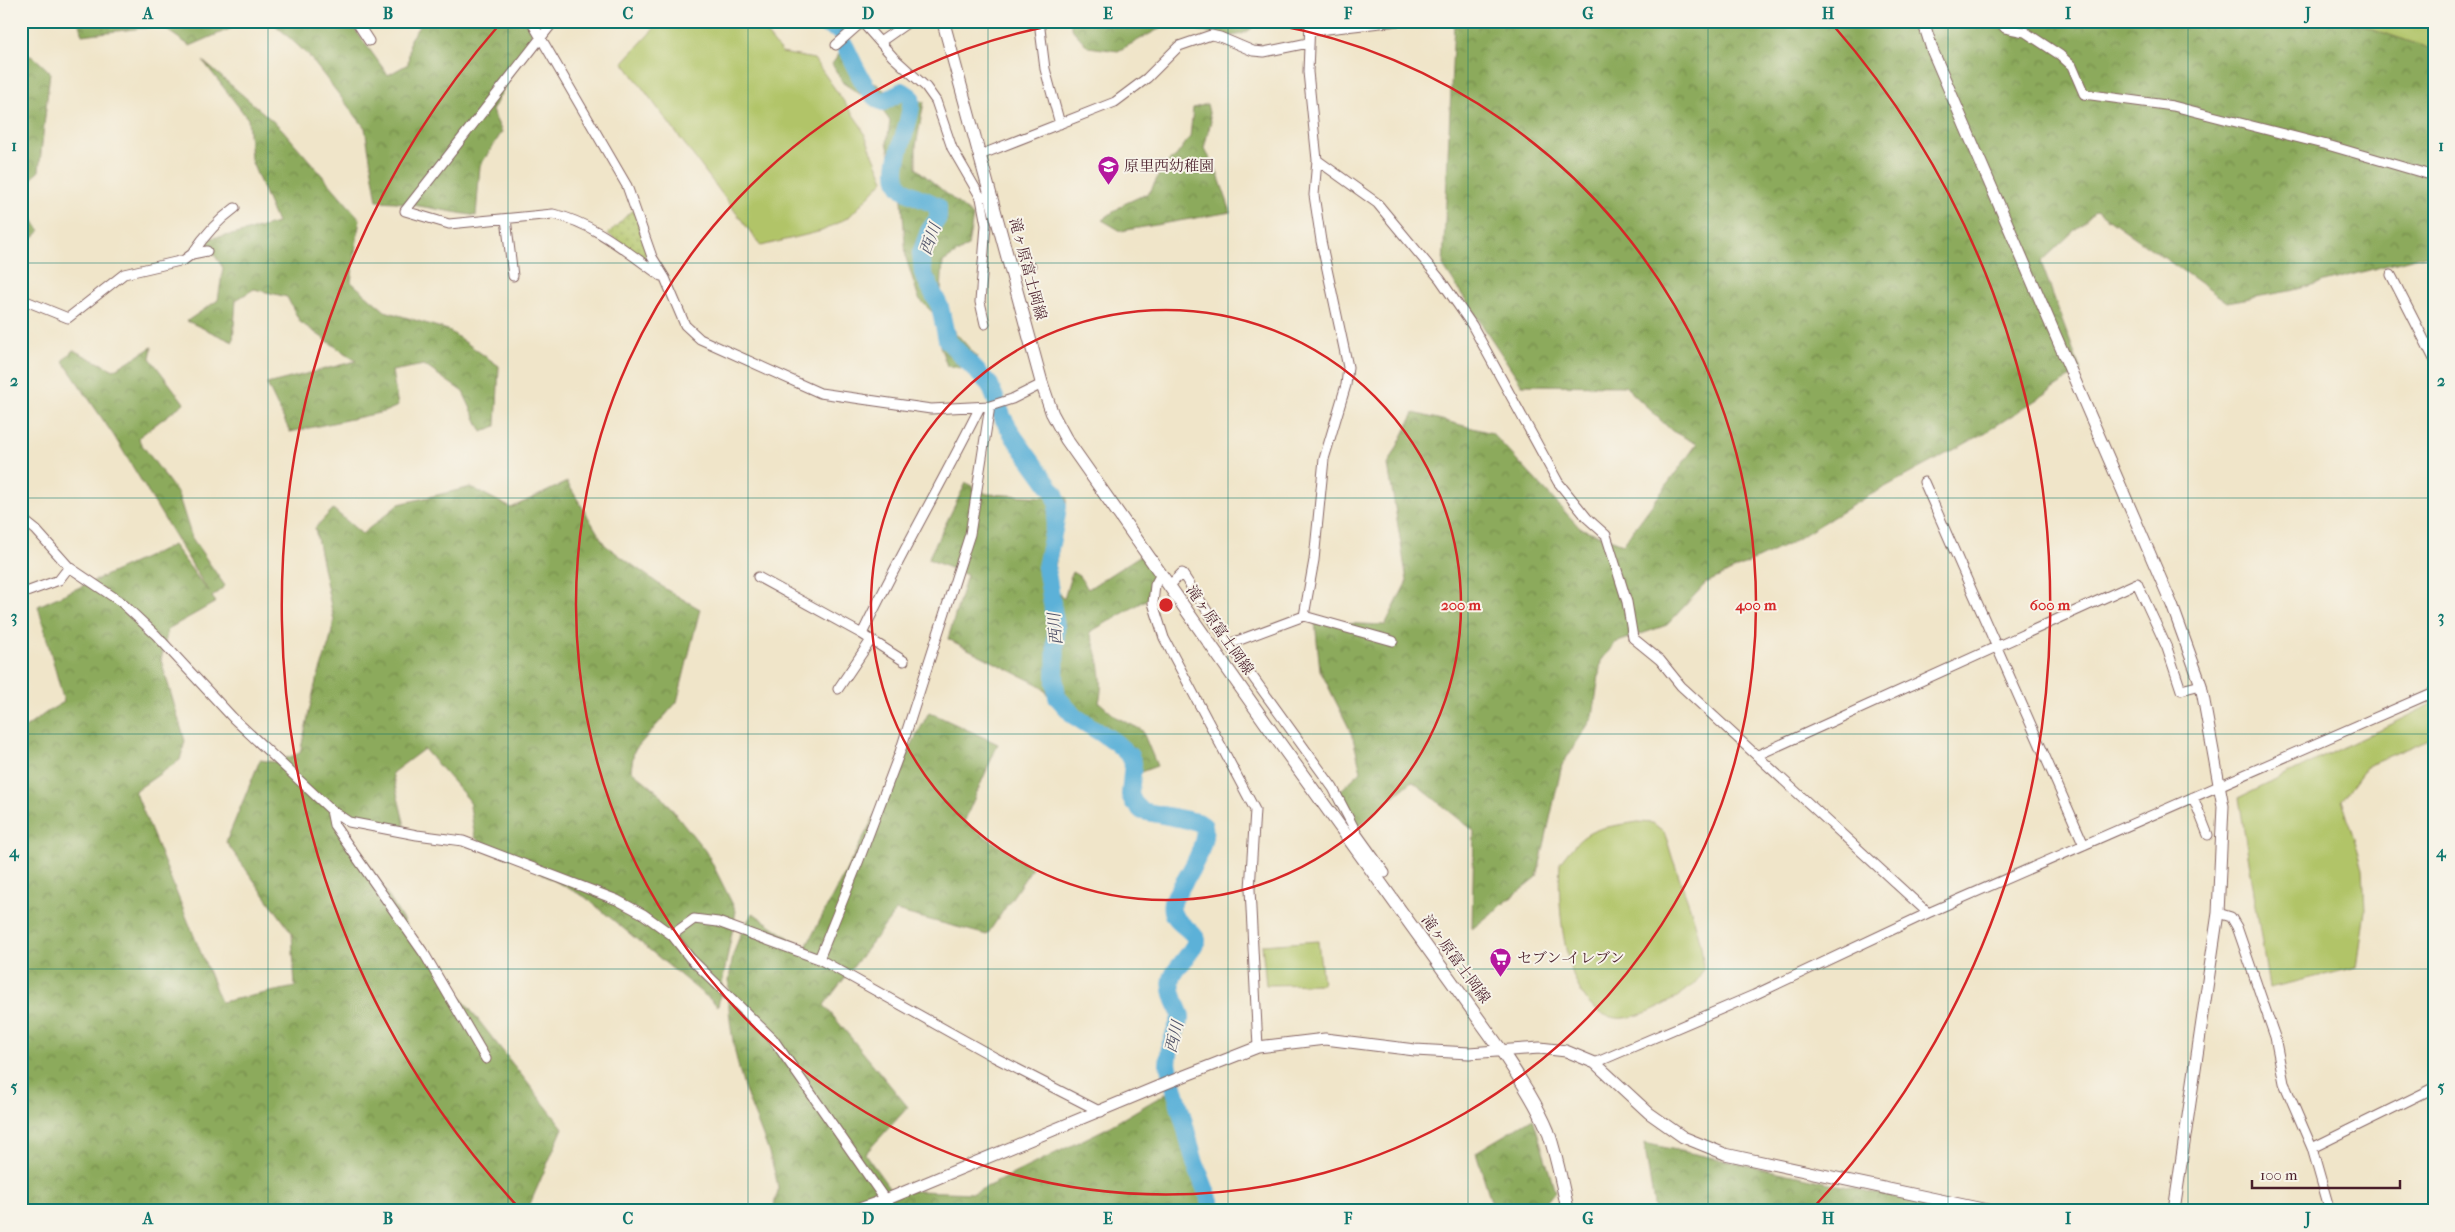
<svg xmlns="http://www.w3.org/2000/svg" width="2455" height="1232" font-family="'IM FELL French Canon','Noto Serif JP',serif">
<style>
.green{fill:#b1c467;stroke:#7e7249}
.forest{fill:url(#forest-crowns);stroke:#6b6444}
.park{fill:url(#park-dots);stroke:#7e7249}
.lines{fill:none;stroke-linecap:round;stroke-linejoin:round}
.river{stroke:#5cb1d8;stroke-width:18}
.minor-casing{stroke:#846462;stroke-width:11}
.tertiary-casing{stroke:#846462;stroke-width:13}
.secondary-casing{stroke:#846462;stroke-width:14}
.minor{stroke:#fff;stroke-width:9}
.tertiary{stroke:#fff;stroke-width:11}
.secondary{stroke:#fff;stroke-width:12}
.grid{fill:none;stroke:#0f766e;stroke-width:1;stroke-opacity:0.55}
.ring{fill:none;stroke:#d62828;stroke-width:2.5}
.labels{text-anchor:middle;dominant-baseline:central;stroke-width:4;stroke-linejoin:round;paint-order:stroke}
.poi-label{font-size:15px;fill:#4a1f2b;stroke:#f7f3e8;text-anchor:start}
.street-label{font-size:15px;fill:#4a1f2b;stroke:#f7f3e8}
.water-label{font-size:16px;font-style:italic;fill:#505268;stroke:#f7f3e8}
.centre{fill:#d62828;stroke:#f7f3e8;stroke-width:2.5}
.ring-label{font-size:15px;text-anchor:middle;font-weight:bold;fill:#d62828;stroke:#f7f3e8;stroke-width:4;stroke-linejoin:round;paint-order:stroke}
.neatline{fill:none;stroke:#0f766e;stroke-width:2}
.grid-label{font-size:16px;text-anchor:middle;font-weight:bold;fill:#0f766e}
</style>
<defs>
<pattern id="forest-crowns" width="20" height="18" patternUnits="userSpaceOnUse" patternTransform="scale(1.25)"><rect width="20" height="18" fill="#8caa5c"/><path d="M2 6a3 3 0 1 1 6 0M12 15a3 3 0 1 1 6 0" fill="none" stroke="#748a4c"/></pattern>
<pattern id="park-dots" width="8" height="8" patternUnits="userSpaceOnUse" patternTransform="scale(1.25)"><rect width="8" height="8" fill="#b1c467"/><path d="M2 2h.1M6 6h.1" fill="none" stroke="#929f55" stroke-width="1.8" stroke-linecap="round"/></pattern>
</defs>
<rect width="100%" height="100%" fill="#f7f3e8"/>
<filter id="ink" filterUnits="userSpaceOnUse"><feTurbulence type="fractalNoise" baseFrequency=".02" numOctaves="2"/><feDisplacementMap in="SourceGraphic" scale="10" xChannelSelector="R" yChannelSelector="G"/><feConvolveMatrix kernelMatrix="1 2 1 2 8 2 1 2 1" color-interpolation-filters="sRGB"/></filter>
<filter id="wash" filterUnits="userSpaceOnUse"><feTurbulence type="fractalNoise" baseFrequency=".0096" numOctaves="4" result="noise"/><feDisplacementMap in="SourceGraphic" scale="20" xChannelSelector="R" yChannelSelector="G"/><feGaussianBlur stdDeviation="1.12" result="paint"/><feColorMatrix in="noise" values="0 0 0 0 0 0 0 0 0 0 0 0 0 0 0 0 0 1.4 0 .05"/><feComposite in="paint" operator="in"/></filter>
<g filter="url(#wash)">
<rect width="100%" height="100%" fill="#f0e5c9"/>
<path class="green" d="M661,21H756L782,53L814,59L861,126L884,180L849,217L822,231L761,246L623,62Z
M2358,21H2434V56L2370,31Z
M2434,703V737L2368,765L2342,800L2363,868L2365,911L2357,967L2269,988L2239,798Z
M1638,822L1653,823L1664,832C1669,844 1671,856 1676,868C1685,894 1704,940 1703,967C1703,989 1645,1017 1625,1018C1616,1019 1607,1017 1599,1012C1563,990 1557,901 1560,863C1587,826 1596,829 1638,822Z
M1318,941L1323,984L1266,985L1262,945Z"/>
<path class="forest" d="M78,21H248L190,46L161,26L82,35Z
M271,21H349L388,75L408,64L410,39L423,21H526L534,30L492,111L502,132L480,166L476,216L396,202L377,201L365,128L308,55Z
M1071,21H1174L1118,51L1088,47L1071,28Z
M1176,21H1258C1240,49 1200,31 1176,21Z
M1454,21H2349L2434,50V253L2290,291L2227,302L2096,210L2041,262L2081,371L1983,434L1863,499L1787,545L1706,583L1667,625L1615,643L1601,661L1593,717L1562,765L1537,877L1472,929L1474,831L1412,781L1358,827L1334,797L1361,771L1352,734L1320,670L1315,622L1385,625L1407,581L1388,465L1414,413L1492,433L1580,528L1623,544L1697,444L1672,431L1625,386L1522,385L1443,266Z
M21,52L35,58L50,72L39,171L21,190Z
M840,53L887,93L924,102L916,146V168L973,216L968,246L943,262L940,305L954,331L977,357L960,368L947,366L940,346L937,317L919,299L906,258L902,200L887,143L890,121L880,107L843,83L832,64Z
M203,61L281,128L360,219L351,282L385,311L448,330L499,366L496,426L482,432L463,392L424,365L392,371L398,406L384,412L290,432L267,384L356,361L300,322L287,297L254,289L236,300L233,342L187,321L218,300L223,268L204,239L236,234L277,223L251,160L248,119Z
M1207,104L1211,121L1204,148L1216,169L1231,212L1121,231L1102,220L1124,204L1150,192L1164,165L1176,156L1190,137L1193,108Z
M21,200L40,231L21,249Z
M152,347L150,358L184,403L139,437L140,442L178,494L192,538L225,586L212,597L216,602L168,629L161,660L185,741L180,760L135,791L221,1002L295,987L292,933L226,842L260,760L275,762L300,753L315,685L329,644L334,621L315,528L333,509L362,534L399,504L471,487L511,508L567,482L605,545L667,590L700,609L677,702L634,751L631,770L659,793L707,853L736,911L718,1006L585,897L475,838L469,800L424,749L392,773L405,826L365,819L333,806L414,938L563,1128L527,1211H21V731L47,712L64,702L38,606L173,545L208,591L114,436L63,361L73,350L114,370Z
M966,483L987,494L1067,498L1052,584L1064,599L1072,572L1079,576L1088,589L1141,555L1153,575L1148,599L1090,632C1098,653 1105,681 1099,702L1116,717L1142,730L1157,766L1138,773L1121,751L1068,719L1041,686L948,639L967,575L928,559Z
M929,712L998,744L964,822L1032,868L987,935L896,911L824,1005L908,1107L865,1154L891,1190L974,1193L1105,1129L1170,1091L1204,1211H775C772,1202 778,1197 778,1189C777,1180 774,1169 771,1160C763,1132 749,1106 741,1077C727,1023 718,961 753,913L805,949Z
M1533,1118L1555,1191L1543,1206L1494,1211L1476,1152Z
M1644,1143L1960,1211H1655Z"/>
<path class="park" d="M633,209L656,269L608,234Z"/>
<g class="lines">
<path class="river" d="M780,21L781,23L801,21
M817,21L838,30
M2432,21H2434
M845,46C853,61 867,98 883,102L902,91L911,97C915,122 882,172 903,189C912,197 927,199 938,207V218L929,231L921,253L923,273L940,307L947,340L990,385L1003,418L1014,437L1055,494L1058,506L1056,520L1046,567L1056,627L1055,683L1057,697L1074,716L1115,742L1130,756L1133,763L1130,795L1134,803L1142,811L1198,822L1204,826C1208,849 1183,882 1172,902C1168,922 1189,925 1197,940C1177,979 1160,967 1181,1016L1170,1046L1168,1064L1195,1163L1214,1211"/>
</g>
</g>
<g filter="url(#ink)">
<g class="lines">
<defs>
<path id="minor" d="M356,21L369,41
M531,21L627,186L652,257L665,278L685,325L700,339L820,393L931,409L990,406L1012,399L1042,384
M554,21L405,211L449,224L553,214C594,223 627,252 661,276
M861,21L893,57L926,87L936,101L952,148L981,198L991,195
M1039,21L1045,69L1060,124
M1310,21L1308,72L1317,160L1314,195L1321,241L1348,367L1346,385L1324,459L1314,560L1304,616L1393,641
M1999,21L2005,28L2025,32L2060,55L2072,66L2084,94L2173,106L2331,146L2434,176
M1310,31L1398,21
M880,42L910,21
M836,45L862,22
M980,155L1115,102L1147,78L1179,46L1211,35L1220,37L1253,51L1264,52L1308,43
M1317,160L1377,203L1440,279L1472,325L1558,482L1587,518L1606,535L1627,602L1633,638L1660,660L1681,686L1928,913
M981,198L986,225L980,302L985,324
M506,219L513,276
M192,254C204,236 217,221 235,208
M1013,272L1031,266
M2391,275L2434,359
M21,299L68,318L124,274L184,260L192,254L207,251
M1924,482L2084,845
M21,518L36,530L69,567L121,602L156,635L234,719L331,810L349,822L417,835L463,841L617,900L643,914L672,935L690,958L773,1039L893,1211
M1161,574L1155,585L1153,603L1164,638L1255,810L1250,889L1258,1047
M758,577L862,634
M1169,586L1182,573L1229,644L1333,788L1357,834L1385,873
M21,594L59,580L69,567
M1229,644L1304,616
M904,661L862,634C899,557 942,483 980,407
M838,689L871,640
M1758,755L2137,583L2167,648L2181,690L2201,685
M2193,797L2208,835
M331,810L334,825L425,955L486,1059
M2218,913L2231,917L2237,927L2275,1037L2284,1083L2312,1148L2330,1211
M672,935L694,919L718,922L819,959L994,1057L1101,1112
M819,959L859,860L900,752L970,534L990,406
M1595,1063L1754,995L1928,913L2434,692
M2312,1148L2434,1088"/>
<path id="tertiary" d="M1923,21L1933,52L2172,605L2201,685L2223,806L2218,913L2174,1211
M854,1211L885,1200L1169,1082L1258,1047L1325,1039L1415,1050L1469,1053L1540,1048L1566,1051L1595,1063L1649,1113L1683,1137L1725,1154L1992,1211"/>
<path id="secondary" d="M943,21L1042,384L1052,413L1066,439L1279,742L1501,1050C1518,1076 1536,1102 1548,1131C1557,1157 1562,1184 1568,1211"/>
</defs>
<use href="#minor" class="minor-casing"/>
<use href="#tertiary" class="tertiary-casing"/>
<use href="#secondary" class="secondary-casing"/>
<use href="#minor" class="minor"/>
<use href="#tertiary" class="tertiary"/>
<use href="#secondary" class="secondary"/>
</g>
</g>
<path class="grid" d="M268,21V1211M508,21V1211M748,21V1211M988,21V1211M1228,21V1211M1468,21V1211M1708,21V1211M1948,21V1211M2188,21V1211M21,263H2434M21,498H2434M21,734H2434M21,969H2434"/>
<g class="ring">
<circle cx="1166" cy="605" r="295"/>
<path d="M1253 21A590 590 0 1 1 1079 21"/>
<path d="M519 1208A884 884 0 0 1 499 25M1833 25A884 884 0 0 1 1813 1208"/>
</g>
<defs>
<symbol id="school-pin" viewBox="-11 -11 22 30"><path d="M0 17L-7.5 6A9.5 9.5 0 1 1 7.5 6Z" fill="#b5179e" stroke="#f7f3e8"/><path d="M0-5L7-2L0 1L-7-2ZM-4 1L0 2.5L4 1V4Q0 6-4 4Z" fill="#fff"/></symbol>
<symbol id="supermarket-pin" viewBox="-11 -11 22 30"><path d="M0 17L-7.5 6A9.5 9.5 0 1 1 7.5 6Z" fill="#b5179e" stroke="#f7f3e8"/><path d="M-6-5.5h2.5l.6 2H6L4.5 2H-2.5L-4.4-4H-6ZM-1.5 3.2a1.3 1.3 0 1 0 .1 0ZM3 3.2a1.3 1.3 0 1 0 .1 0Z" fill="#fff"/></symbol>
</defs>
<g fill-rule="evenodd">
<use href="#school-pin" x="1096" y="154" width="25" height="34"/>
<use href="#supermarket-pin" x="1488" y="946" width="25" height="34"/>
</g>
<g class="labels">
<g class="poi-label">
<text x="1124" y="166">原里西幼稚園</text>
<text x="1517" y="958">セブン-イレブン</text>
</g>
<g class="street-label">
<text transform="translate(1028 269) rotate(75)">滝ヶ原富士岡線</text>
<text transform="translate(1220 630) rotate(55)">滝ヶ原富士岡線</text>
<text transform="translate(1456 959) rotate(54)">滝ヶ原富士岡線</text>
</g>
<g class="water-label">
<text transform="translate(930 239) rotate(-70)">西川</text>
<text transform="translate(1055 629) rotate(-95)">西川</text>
<text transform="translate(1174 1037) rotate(-76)">西川</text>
</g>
</g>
<circle cx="1166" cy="605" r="8" class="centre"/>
<g class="ring-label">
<text x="1461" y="610">200 m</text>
<text x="1756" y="610">400 m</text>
<text x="2050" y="610">600 m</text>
</g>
<rect width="2455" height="1232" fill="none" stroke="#f7f3e8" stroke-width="55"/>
<path d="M2252 1180v8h148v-8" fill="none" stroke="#4a1f2b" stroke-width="2.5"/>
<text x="2260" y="1180" font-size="15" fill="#4a1f2b" stroke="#f7f3e8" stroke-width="4" paint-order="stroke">100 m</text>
<rect x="28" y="28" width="2400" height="1176" class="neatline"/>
<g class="grid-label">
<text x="148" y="19">A</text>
<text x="388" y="19">B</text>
<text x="628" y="19">C</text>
<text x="868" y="19">D</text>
<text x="1108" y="19">E</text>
<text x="1348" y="19">F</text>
<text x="1588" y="19">G</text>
<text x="1828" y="19">H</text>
<text x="2068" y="19">I</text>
<text x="2308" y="19">J</text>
<text x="14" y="151">1</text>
<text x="2441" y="151">1</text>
<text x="14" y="386">2</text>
<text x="2441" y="386">2</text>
<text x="14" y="622">3</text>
<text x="2441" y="622">3</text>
<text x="14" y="857">4</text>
<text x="2441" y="857">4</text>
<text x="14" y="1092">5</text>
<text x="2441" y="1092">5</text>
<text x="148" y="1224">A</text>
<text x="388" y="1224">B</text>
<text x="628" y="1224">C</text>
<text x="868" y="1224">D</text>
<text x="1108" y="1224">E</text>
<text x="1348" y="1224">F</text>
<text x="1588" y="1224">G</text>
<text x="1828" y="1224">H</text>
<text x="2068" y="1224">I</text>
<text x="2308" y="1224">J</text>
</g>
</svg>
